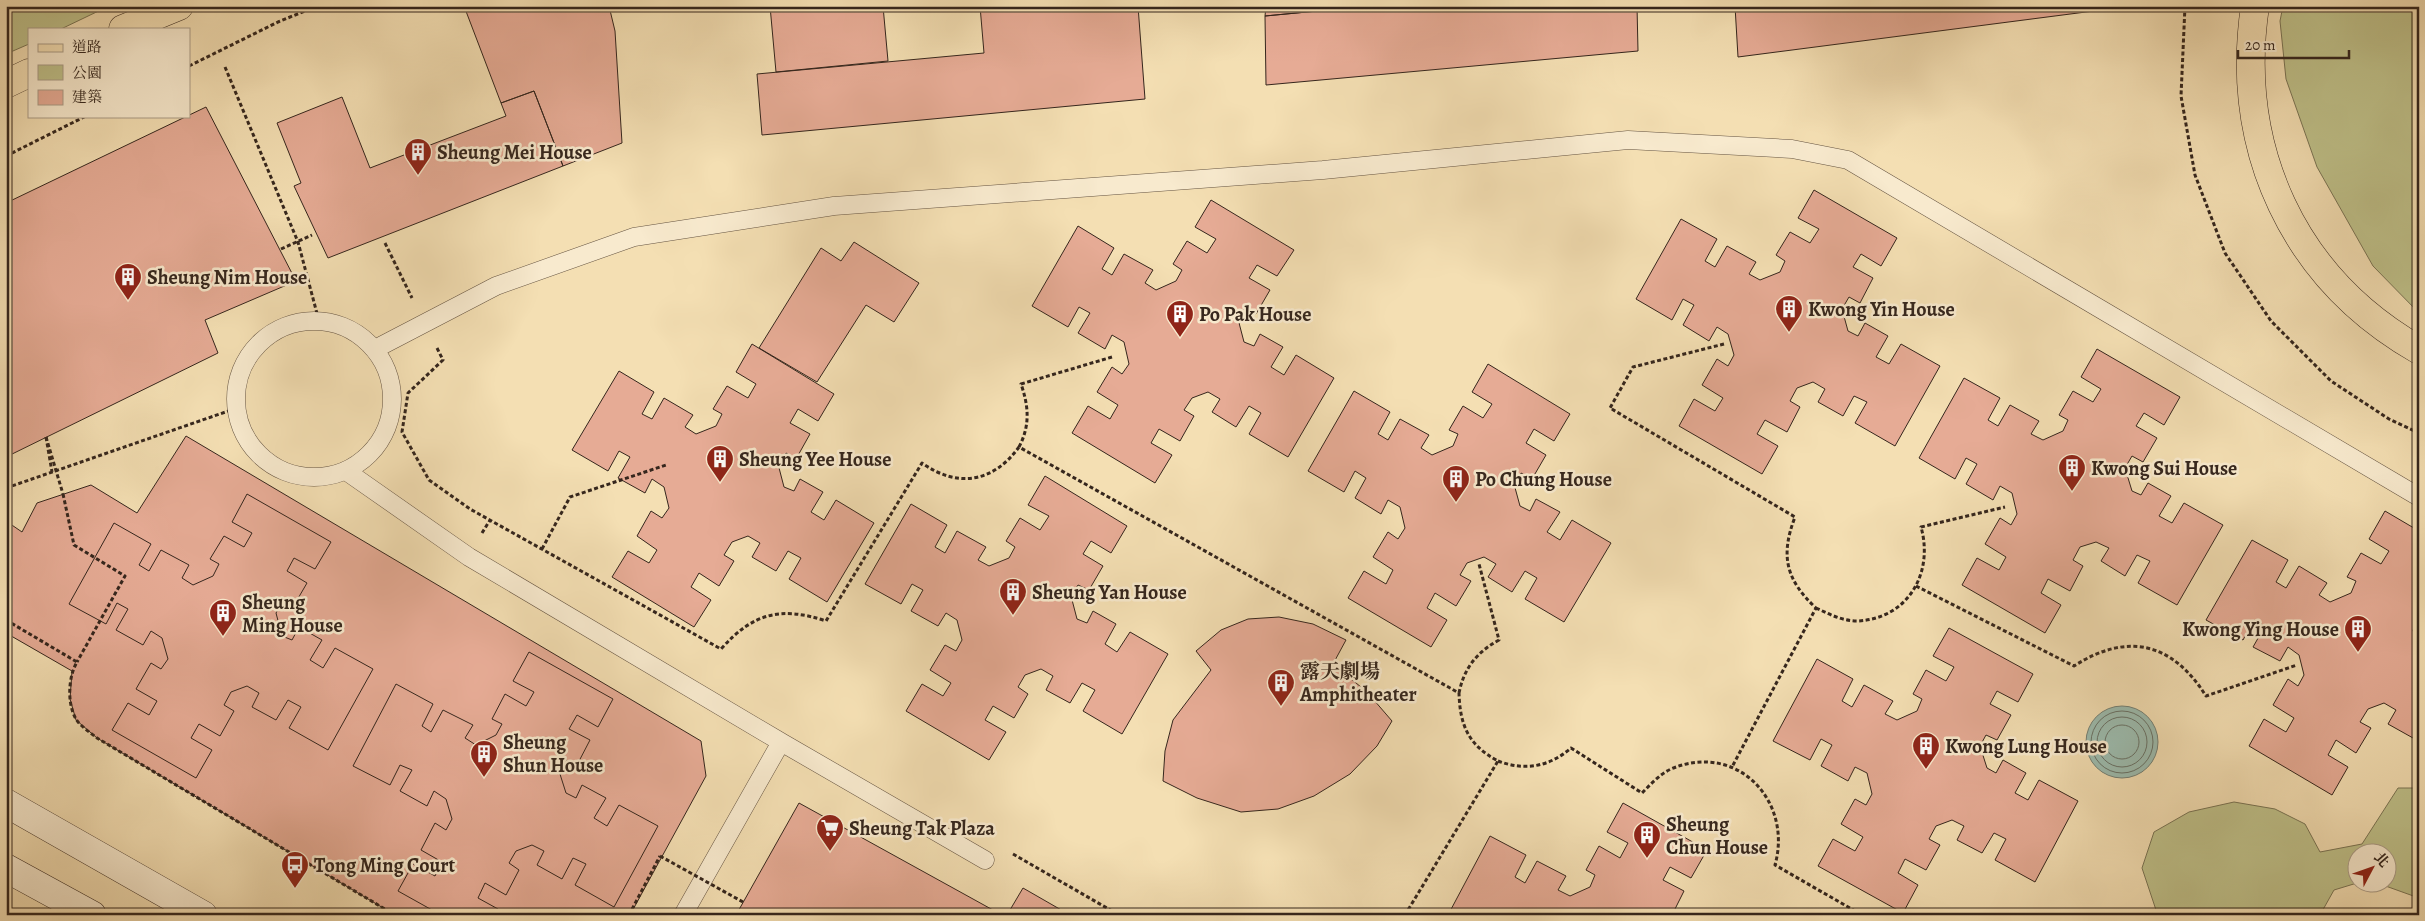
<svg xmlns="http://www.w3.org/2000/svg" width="2425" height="921" font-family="Alegreya,'Noto Serif TC',serif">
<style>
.green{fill:#bfc18a;stroke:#7a7454}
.water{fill:#9cbcaf;stroke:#738075}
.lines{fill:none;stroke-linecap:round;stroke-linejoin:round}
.shore{stroke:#687166;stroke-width:1}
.building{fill:#e6ab95;stroke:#35261d}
.lane-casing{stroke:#655442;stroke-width:19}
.secondary-casing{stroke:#35261d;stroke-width:29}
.primary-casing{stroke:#35261d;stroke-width:29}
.path{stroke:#35261d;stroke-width:3;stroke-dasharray:4 2.5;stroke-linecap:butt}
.lane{stroke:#f8eace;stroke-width:18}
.secondary{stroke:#f8eace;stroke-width:28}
.primary{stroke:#f4dfb3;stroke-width:28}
.path-bridge{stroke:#35261d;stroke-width:3;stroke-dasharray:4 2.5;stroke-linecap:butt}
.labels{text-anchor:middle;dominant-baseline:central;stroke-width:5;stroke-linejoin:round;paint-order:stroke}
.poi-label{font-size:20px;font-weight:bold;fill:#35261d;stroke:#f8eace;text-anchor:start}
</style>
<rect width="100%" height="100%" fill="#f4dfb3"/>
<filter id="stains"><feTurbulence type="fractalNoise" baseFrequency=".004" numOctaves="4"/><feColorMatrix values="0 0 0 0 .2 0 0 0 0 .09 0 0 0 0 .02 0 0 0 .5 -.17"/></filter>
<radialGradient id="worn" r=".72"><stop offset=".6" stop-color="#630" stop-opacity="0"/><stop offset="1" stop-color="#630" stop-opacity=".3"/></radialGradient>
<path class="green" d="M6,6H109L61,29H29V44L6,54Z
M2283,6H2419V313L2373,266L2317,167L2286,79L2280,21Z
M2398,788H2419V898L2380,884H2388V854H2358L2357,883L2334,890L2320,915H2161L2156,910L2142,868L2154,832L2189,812L2234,802L2275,809L2305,824L2320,852L2362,844Z"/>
<path class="water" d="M2086 742a36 36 0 1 1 72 0a36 36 0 1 1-72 0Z"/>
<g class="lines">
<path class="shore" d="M2091 742a31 31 0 1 1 62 0a31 31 0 1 1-62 0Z
M2097 742a25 25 0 1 1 50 0a25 25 0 1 1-50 0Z
M2105 742a17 17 0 1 1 34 0a17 17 0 1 1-34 0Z"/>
</g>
<path class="building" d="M464,6H609L615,31L622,143L563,166L534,91L501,103Z
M770,6H883L888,61L776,72Z
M980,6H1138L1145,99L762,135L757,74L984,53Z
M1266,6H1370L1265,16Z
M1370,6H1637L1638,51L1266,85L1265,16Z
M1735,6H2108L2109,9L1738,57Z
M534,91L563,166L328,258L294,186L301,183L277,123L342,97L370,168L506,116L501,103Z
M206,107L296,281L205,320L218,353L6,457V203Z
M1814,190L1897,238L1881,266L1861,254L1853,267L1873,278L1860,303L1849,297L1842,309L1848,331L1858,336L1865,323L1888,336L1876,357L1889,364L1901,344L1940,366L1895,446L1855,423L1867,402L1854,396L1843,416L1818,402L1825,389L1813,382L1797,388L1790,401L1800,407L1787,432L1765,420L1757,434L1778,446L1762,474L1679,426L1694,399L1715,411L1723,398L1702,385L1717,359L1728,366L1734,355L1728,334L1717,327L1709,341L1683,325L1694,305L1683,299L1672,320L1636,299L1681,219L1717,239L1705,261L1715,267L1727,246L1756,262L1749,274L1760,280L1780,272L1785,261L1776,255L1790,232L1810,243L1819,229L1798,218Z
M1211,200L1294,250L1277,276L1257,265L1249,278L1270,290L1256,314L1245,308L1238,319L1244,342L1254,346L1260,334L1283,347L1271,367L1284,375L1296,355L1334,378L1288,457L1249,434L1261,413L1249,406L1236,427L1212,412L1220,399L1208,392L1192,398L1184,410L1194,416L1180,441L1159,429L1151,443L1172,455L1155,483L1072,433L1088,406L1110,419L1118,405L1097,392L1112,367L1122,374L1129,364L1124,342L1112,335L1105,349L1078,333L1090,313L1079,307L1068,327L1032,306L1078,226L1114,248L1102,269L1112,275L1124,254L1153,270L1145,283L1156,290L1176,281L1182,270L1173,264L1187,241L1207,253L1216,239L1195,227Z
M854,242L919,283L894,322L866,305L817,382L759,348L821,248L841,261Z
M752,344L834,394L818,421L798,409L790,423L810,434L796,459L786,453L778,464L784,487L794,491L800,479L823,492L811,512L824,520L836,500L874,523L827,602L789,579L801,558L788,551L776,571L752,557L760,543L748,536L732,542L724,555L734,561L719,586L699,573L691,587L711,600L694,627L612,577L628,551L649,563L657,550L637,536L651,511L662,518L669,508L664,487L652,479L645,493L618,478L630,457L619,451L608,471L572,450L619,371L654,392L642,414L652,419L664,398L693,415L685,427L696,434L716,426L722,414L713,409L727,386L748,398L756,384L736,372Z
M2097,349L2180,397L2164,425L2144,413L2136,426L2157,438L2143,462L2132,456L2125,468L2132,491L2141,495L2148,483L2171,496L2159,516L2172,523L2184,503L2223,525L2177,605L2138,583L2150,561L2137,555L2125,576L2101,561L2109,548L2096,542L2080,547L2073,560L2083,566L2070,591L2048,579L2041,593L2061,605L2045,633L1962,585L1977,558L1999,570L2006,557L1985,544L2000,518L2011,525L2017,514L2012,493L2000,486L1993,500L1966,484L1977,464L1966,458L1955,479L1919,458L1964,378L2000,398L1988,420L1998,426L2010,405L2039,421L2031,434L2043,440L2063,431L2068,420L2059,415L2073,391L2093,402L2101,389L2081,377Z
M1488,364L1570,414L1554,441L1534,429L1526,443L1546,455L1532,479L1521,473L1514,484L1520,506L1530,511L1536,499L1560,512L1547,532L1560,540L1572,520L1611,543L1564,622L1525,599L1537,578L1525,571L1512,592L1488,577L1496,564L1484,557L1467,563L1460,575L1471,581L1456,606L1435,593L1427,608L1447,620L1431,647L1348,598L1364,571L1386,584L1393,570L1373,557L1388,532L1398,539L1405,528L1400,507L1388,500L1381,514L1355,498L1366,478L1355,471L1344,492L1308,471L1354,391L1390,412L1378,434L1388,440L1400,419L1429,435L1421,448L1432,455L1453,446L1458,434L1449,430L1463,406L1483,418L1492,404L1472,392Z
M186,436L701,741L706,776L630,915H395L97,738L76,720L70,699L72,671L6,633V521L22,532L37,503L91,485L137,513Z
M1045,476L1127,526L1111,553L1091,541L1083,554L1103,566L1089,590L1078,585L1071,596L1077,619L1087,623L1093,611L1116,624L1105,644L1117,652L1130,632L1168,654L1122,734L1083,711L1095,690L1082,683L1070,703L1046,690L1053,676L1041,669L1025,675L1018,687L1028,694L1014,718L993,706L985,720L1006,732L989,760L906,711L922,684L943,696L951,683L930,670L945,645L956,651L962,640L957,620L946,613L938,626L911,611L923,590L912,584L901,604L865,584L911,504L947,525L935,547L945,553L957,531L986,547L978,560L989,566L1009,558L1015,547L1006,541L1020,518L1040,530L1049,516L1028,505Z
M247,494L331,542L315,569L294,558L287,571L307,583L293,607L283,601L276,613L282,636L292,640L299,627L322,640L310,660L323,668L335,648L373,669L328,750L289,728L301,707L288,700L276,720L252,707L259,693L247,686L231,692L224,705L234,711L220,736L199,724L191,738L212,750L196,778L112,730L128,703L149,715L157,701L136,689L151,663L161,669L168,659L162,638L151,631L143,645L116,630L128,609L117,603L106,624L69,604L114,523L151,544L139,565L149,571L161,550L189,565L182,578L193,585L213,576L219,564L210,559L224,536L244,547L252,533L232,522Z
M2385,511L2419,531V621L2413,630L2419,652V727L2413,738L2388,724L2396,710L2384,703L2368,709L2360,722L2371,728L2356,753L2336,740L2328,755L2348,767L2332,795L2249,746L2264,719L2286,732L2294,718L2273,705L2288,679L2298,686L2304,675L2299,655L2288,647L2280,661L2253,647L2265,626L2254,620L2243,640L2206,620L2252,540L2288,560L2276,582L2286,588L2299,566L2327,583L2319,595L2330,602L2351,593L2356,581L2347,577L2361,553L2381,564L2389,551L2369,539Z
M1279,617L1313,624L1346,640L1333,664L1367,692L1392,721L1377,746L1350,774L1314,796L1278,809L1241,812L1197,798L1163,781L1165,751L1173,720L1211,670L1196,651L1221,630L1248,619Z
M1949,628L2033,674L2018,702L1997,691L1990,704L2011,715L1997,740L1986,735L1980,746L1987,768L1996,773L2003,760L2026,773L2015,793L2028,800L2039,780L2078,801L2035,882L1995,860L2006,839L1994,833L1982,853L1957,840L1964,826L1952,820L1936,826L1929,839L1940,845L1926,870L1905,859L1898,873L1918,885L1903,913L1818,866L1833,839L1855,851L1863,837L1841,824L1855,799L1866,805L1872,794L1867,773L1855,767L1848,781L1821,766L1832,745L1821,739L1810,760L1773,741L1817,659L1853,679L1842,701L1852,707L1864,685L1893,701L1885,714L1897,720L1917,711L1922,699L1913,694L1926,670L1946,681L1954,667L1933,656Z
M529,652L613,699L598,727L577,715L569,729L590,740L577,765L566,760L559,771L566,793L576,798L582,785L606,798L594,818L607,826L619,805L658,826L614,907L575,885L586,864L573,858L562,879L537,865L544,851L532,845L516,851L509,863L519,870L506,895L485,883L478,898L498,909L495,915H441L398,891L413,864L435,876L442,862L421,850L435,823L446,830L452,819L446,799L434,791L427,806L400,791L412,770L400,765L390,785L353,766L396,684L433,704L422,726L431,732L443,710L473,725L465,738L476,745L496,735L502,724L492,719L505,694L526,706L534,692L513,681Z
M799,803L1002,915H736Z
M1623,803L1707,850L1691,878L1670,867L1663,880L1684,891L1672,915L1659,911L1657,915H1448L1490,836L1526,855L1515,877L1525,883L1537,861L1566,876L1558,890L1570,896L1590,887L1595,875L1586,870L1599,846L1620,858L1628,843L1607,832Z
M1023,888L1070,915H1007Z"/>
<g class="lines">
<defs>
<path id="lane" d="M236 399a78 78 0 1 1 156 0a78 78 0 1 1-156 0Z
M375,349L496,286L634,237L834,206L1323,170L1628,140L1792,149L1848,160L2419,497
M346,471L469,557L781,742
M683,915L781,742L985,860"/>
<path id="secondary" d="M6,803L203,915
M6,868L92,915"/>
<path id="primary" d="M2255,6C2234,149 2293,278 2419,350
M123,29L179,6
M6,84L29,73"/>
</defs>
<use href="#lane" class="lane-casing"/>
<use href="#secondary" class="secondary-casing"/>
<use href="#primary" class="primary-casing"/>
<path class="path" d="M2185,6L2181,96L2195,175L2225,253L2271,321L2331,381L2389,419L2419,433
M189,66L278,22L317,6
M225,67L298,242L319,321
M6,156L86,116
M385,243L412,298
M281,249L312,235
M1724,344L1633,367L1610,408L1795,517C1780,556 1786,580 1816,608L1732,767
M437,348L443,360L408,393L402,432L429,480L470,509L721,649C753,613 781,606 826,621L922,463C957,488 993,483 1019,447L1459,693C1460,725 1468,745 1498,761L1405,915
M46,437L52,472
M1019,447C1030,426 1029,407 1021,384L1112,357
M6,488L237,408
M63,494L74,545L125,576L77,662
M482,533L490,520
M542,549L570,497L666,465
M1916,586L2074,666C2127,632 2172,642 2206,696L2297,665
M1816,608C1829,614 1842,621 1857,621C1908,619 1934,573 1921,527L2005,507
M6,620L77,662C68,677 67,704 76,719C80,726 91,733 97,738L395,915
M1459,693C1464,668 1477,652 1499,640L1479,564
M1498,761C1525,771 1549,767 1571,748L1642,793C1651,784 1660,774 1671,769C1737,741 1793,801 1775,865L1862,915
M1013,854L1119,915
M629,915L660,856"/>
<use href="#lane" class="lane"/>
<use href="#secondary" class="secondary"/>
<use href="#primary" class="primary"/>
<path class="path-bridge" d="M46,437L63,494
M660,856L743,902"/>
</g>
<defs>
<symbol id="building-pin" viewBox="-11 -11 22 30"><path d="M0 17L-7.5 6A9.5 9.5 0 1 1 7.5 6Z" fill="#8f2418" stroke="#f8eace"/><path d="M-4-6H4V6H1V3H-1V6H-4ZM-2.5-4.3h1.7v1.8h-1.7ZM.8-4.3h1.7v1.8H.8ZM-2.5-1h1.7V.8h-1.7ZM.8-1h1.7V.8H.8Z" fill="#fff"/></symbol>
<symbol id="supermarket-pin" viewBox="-11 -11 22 30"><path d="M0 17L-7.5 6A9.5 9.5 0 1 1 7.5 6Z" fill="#8f2418" stroke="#f8eace"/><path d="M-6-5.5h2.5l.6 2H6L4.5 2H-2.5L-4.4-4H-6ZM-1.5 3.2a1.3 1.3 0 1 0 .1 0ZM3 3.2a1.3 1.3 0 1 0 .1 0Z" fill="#fff"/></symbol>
<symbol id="bus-pin" viewBox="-11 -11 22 30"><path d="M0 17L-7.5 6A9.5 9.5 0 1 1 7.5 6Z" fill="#8f2418" stroke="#f8eace"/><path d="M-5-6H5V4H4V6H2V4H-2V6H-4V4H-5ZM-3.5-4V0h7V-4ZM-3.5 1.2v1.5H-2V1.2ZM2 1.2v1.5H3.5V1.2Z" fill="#fff"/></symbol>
</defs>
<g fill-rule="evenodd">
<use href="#building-pin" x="402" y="136" width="32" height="43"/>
<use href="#building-pin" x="112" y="261" width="32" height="43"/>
<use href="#building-pin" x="1773" y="293" width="32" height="43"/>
<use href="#building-pin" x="1164" y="298" width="32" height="43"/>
<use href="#building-pin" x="704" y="443" width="32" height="43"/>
<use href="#building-pin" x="2056" y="452" width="32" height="43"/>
<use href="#building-pin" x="1440" y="463" width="32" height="43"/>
<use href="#building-pin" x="997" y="576" width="32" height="43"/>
<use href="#building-pin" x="207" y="597" width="32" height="43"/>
<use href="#building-pin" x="2342" y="613" width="32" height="43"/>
<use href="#building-pin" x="1265" y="667" width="32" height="43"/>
<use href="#building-pin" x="1910" y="730" width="32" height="43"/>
<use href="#building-pin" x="468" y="738" width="32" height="43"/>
<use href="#supermarket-pin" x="814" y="812" width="32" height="43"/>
<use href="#building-pin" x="1631" y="819" width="32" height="43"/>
<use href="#bus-pin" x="279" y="849" width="32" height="43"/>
</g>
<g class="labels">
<g class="poi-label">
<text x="437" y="152">Sheung Mei House</text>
<text x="147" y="277">Sheung Nim House</text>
<text x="1808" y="309">Kwong Yin House</text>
<text x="1199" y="314">Po Pak House</text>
<text x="739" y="459">Sheung Yee House</text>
<text x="2091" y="468">Kwong Sui House</text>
<text x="1475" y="479">Po Chung House</text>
<text x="1032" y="592">Sheung Yan House</text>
<text x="242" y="602">Sheung<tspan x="242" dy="23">Ming House</tspan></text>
<text x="2339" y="629" text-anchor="end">Kwong Ying House</text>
<text x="1300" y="671">露天劇場<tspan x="1300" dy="23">Amphitheater</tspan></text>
<text x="503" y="742">Sheung<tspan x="503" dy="23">Shun House</tspan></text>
<text x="1945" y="746">Kwong Lung House</text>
<text x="1666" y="824">Sheung<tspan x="1666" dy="23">Chun House</tspan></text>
<text x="849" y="828">Sheung Tak Plaza</text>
<text x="314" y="865">Tong Ming Court</text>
</g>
</g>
<rect width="2425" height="921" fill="none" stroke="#f4dfb3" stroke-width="25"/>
<rect x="8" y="8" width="2410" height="906" fill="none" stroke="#35261d" stroke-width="2.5"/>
<rect x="12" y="12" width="2400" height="896" fill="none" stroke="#35261d"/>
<rect x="28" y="28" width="162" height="90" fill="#f8eace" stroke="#aa9c87"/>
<rect x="38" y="44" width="25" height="8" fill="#f4dfb3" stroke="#aa9c87"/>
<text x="72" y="52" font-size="15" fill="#35261d">道路</text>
<rect x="38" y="65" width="25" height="15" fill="#bfc18a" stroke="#aa9c87"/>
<text x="72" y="78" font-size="15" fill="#35261d">公園</text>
<rect x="38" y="90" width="25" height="15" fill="#e6ab95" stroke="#aa9c87"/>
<text x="72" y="102" font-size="15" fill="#35261d">建築</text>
<g transform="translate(2372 868) rotate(49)"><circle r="24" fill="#f8eace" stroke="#aa9c87"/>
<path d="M0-4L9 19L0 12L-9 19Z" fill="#8f2418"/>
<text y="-8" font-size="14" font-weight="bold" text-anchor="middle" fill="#35261d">北</text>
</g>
<path d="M2238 50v8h111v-8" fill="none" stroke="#35261d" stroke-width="2.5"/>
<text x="2245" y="50" font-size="15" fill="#35261d" stroke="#f8eace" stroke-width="4" paint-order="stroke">20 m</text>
<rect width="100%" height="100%" filter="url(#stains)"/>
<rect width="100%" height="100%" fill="url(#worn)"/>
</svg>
